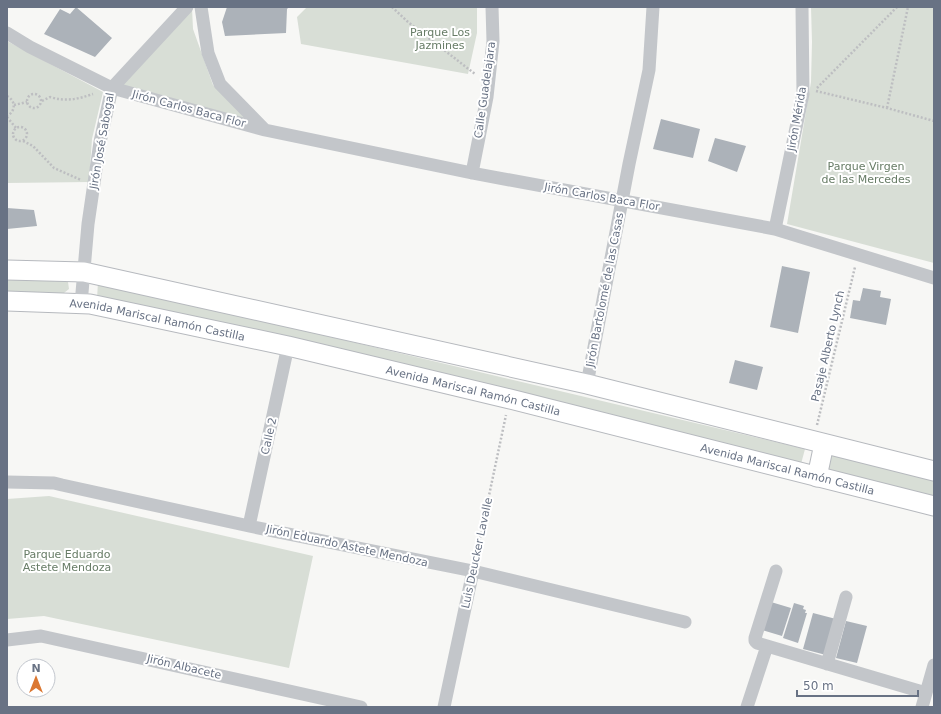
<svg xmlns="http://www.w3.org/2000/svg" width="941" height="714" font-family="'DejaVu Sans',sans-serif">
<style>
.green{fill:#d8ded6}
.building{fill:#acb2b9}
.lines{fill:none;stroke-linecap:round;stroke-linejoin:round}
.secondary-casing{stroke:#b6b9be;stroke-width:21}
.path{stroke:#bdbec1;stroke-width:2.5;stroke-dasharray:2 2;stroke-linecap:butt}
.minor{stroke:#c3c6ca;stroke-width:13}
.secondary{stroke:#fff;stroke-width:19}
.labels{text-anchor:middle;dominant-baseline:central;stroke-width:4;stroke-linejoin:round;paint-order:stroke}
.park-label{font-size:11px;fill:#677c66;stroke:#fff}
.street-label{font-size:11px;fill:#687284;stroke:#fff}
</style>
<rect width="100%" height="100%" fill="#f7f7f5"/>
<path class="green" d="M307,7H477V33L468,74L301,44L297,17Z
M811,7H934V263L787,224L811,82L812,42Z
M192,8L193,29L213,85L252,121L119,85Z
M7,41L103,92L92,139L89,182L7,183Z
M7,279H62L68,282L69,289L60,296H7Z
M98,282L805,449L801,464L97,299Z
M831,453L934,480V501L826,472Z
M49,496L313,556L289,668L44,616L7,619V499Z"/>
<path class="building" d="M76,7L112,38L95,57L44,34L60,9L70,14Z
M227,7H289L287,9L286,33L225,36L222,22Z
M661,119L700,129L693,158L653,149Z
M715,138L746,146L737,172L708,161Z
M7,208L34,210L37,226L7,229Z
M782,266L810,272L798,333L770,327Z
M863,288L881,291L880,297L891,299L886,325L850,318L853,300L860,301Z
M735,360L763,367L757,390L729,383Z
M771,602L791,608L782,636L762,630Z
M794,603L804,606L803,609L806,610L805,613H807L798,643L783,638Z
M813,613L836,619L826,655L803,649Z
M846,621L867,626L857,663L836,658Z"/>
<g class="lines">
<defs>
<g id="secondary">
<path d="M7,270L84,272L587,384L934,471"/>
<path id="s1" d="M7,301L90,304L288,346L510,399L934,506"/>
<path d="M817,477L824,444"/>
</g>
</defs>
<use href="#secondary" class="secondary-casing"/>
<path class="path" d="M392,7L408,22L475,74
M817,88L897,7
M816,91L887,108L934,121
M27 101a7 7 0 1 1 14 0a7 7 0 1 1-14 0Z
M7,96C16,101 16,111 7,116
M42,101L50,97C66,102 78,99 93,94
M14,105L27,102
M887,108L908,7
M7,117L16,128
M13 134a7 7 0 1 1 14 0a7 7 0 1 1-14 0Z
M23,141L33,146L54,168L81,180
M817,425L855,267
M476,557L506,415"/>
<path class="minor" d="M201,7L208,53L220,84L264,129
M7,33L30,47L112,88L265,130L472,173L775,229L934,278
M472,173L487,97L493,41L492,7
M775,229L803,94L802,7
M81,304L88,224L100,142L112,88L187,7
M587,384L629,164L649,70L653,7
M7,482L54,483L62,485L249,526L473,571L685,622
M249,526L288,346
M776,571L755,638V641L757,643L926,693
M7,640L41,636L361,707
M827,664L846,597
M444,707L473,571
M747,707L767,646
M922,707L934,665"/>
<use href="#secondary" class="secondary"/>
</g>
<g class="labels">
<g class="park-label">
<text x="440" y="32">Parque Los<tspan x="440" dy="13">Jazmines</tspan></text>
<text x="866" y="166">Parque Virgen<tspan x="866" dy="13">de las Mercedes</tspan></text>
<text x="67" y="554">Parque Eduardo<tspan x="67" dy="13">Astete Mendoza</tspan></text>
</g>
<g class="street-label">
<text transform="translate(485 90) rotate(-82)">Calle Guadelajara</text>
<text transform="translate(189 109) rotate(15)">Jirón Carlos Baca Flor</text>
<text transform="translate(797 119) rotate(-80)">Jirón Mérida</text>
<text transform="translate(102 141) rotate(-80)">Jirón José Sabogal</text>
<text transform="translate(602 197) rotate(10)">Jirón Carlos Baca Flor</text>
<text transform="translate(605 290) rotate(-79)">Jirón Bartolomé de las Casas</text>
<text stroke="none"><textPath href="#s1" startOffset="152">Avenida Mariscal Ramón Castilla</textPath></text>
<text transform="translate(828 346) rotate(-77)">Pasaje Alberto Lynch</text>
<text stroke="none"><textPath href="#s1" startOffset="476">Avenida Mariscal Ramón Castilla</textPath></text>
<text transform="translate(269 436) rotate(-77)">Calle 2</text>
<text stroke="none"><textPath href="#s1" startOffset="800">Avenida Mariscal Ramón Castilla</textPath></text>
<text transform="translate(347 546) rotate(12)">Jirón Eduardo Astete Mendoza</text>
<text transform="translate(477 553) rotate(-78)">Luis Deucker Lavalle</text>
<text transform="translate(184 667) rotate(13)">Jirón Albacete</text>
</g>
</g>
<rect width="941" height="714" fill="none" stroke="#687284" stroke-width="16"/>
<g transform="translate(36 678)"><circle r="19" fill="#ffffff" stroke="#c3c7ce"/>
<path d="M0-3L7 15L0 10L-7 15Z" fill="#db7731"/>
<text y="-6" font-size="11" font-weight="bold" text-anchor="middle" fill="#687284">N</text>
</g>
<path d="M797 690v6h121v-6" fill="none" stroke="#687284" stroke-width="2"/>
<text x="803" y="690" font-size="12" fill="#687284" stroke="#ffffff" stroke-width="3" paint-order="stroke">50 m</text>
</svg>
